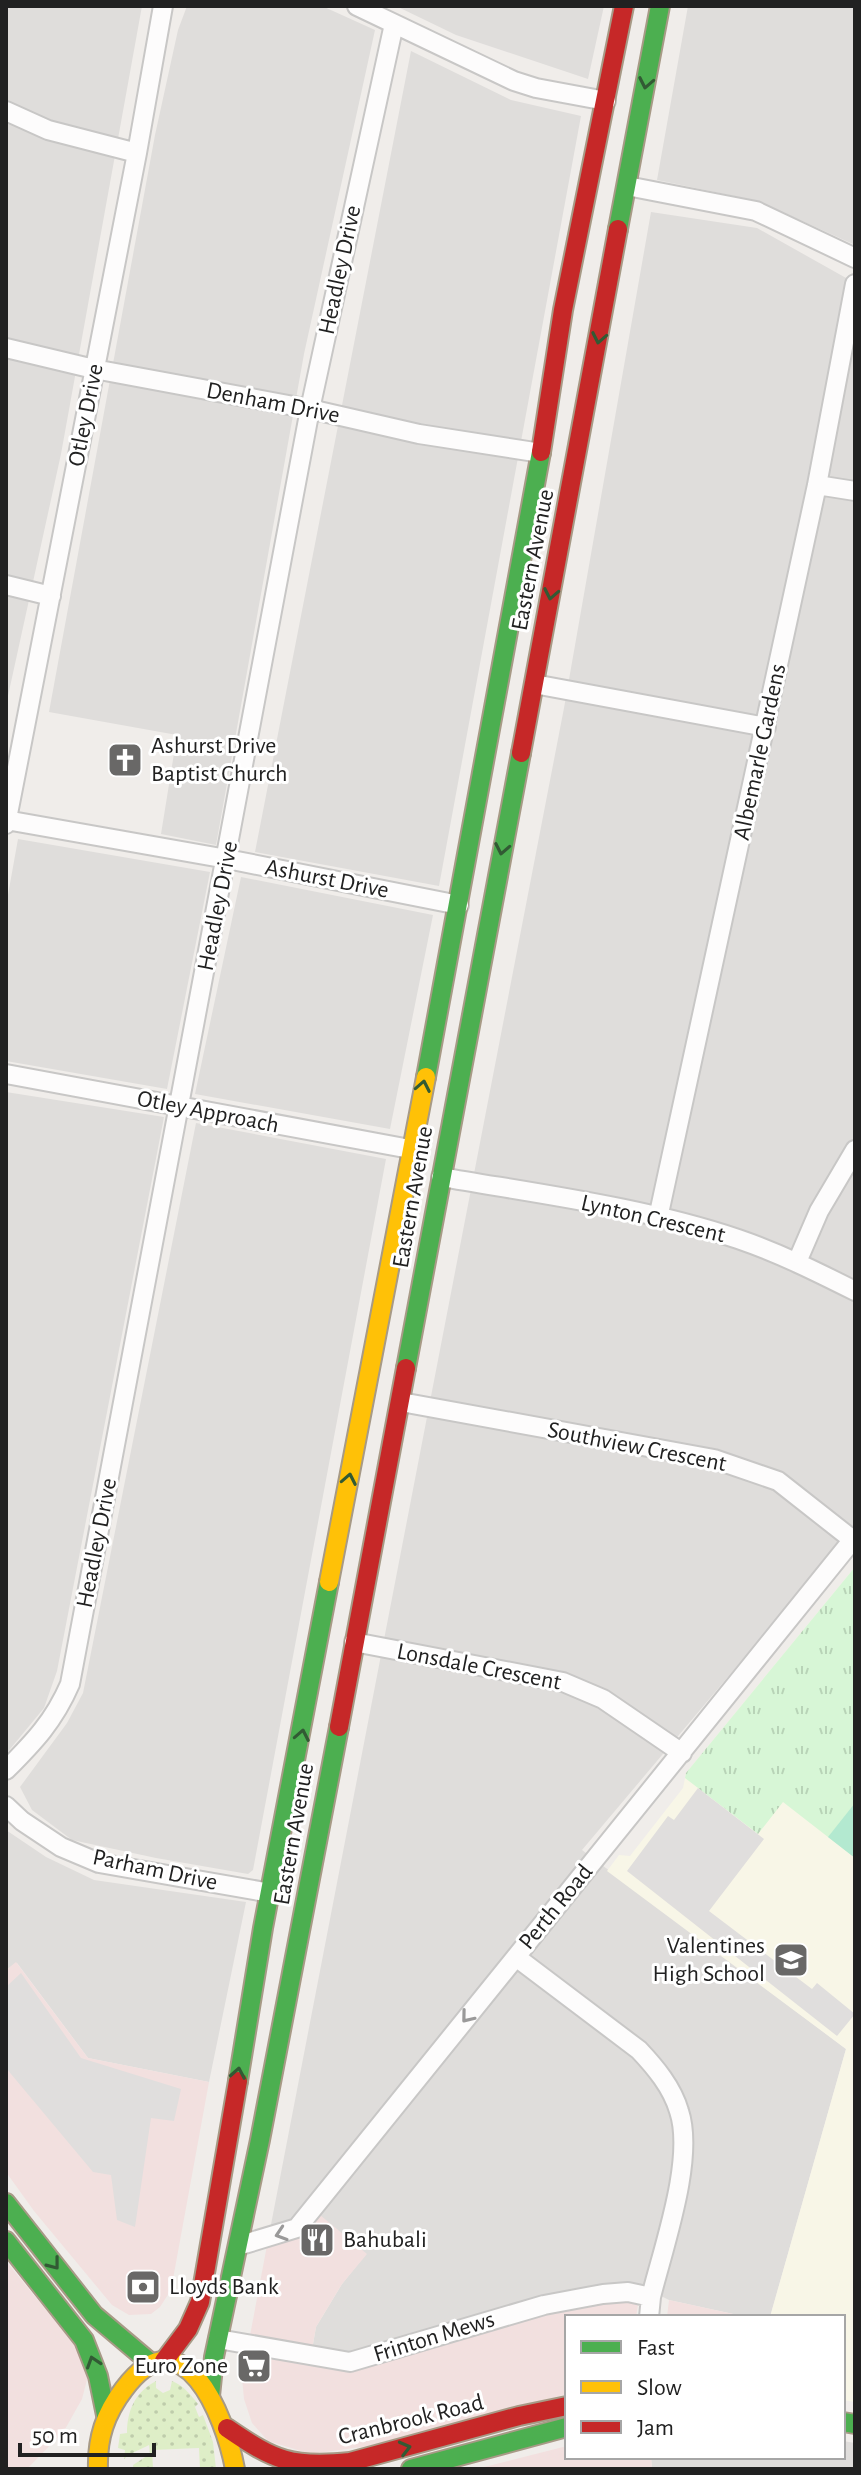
<svg xmlns="http://www.w3.org/2000/svg" width="861" height="2475" font-family="'Alegreya Sans',sans-serif">
<style>
.residential{fill:#dfdddb}
.commercial{fill:#f2e0df}
.education{fill:#f8f6e7}
.grass{fill:url(#grass-dots)}
.park{fill:url(#park-tufts)}
.pitch{fill:#b3e9d0}
.parking{fill:#e0dedd}
.lines{fill:none;stroke-linecap:round;stroke-linejoin:round}
.street-casing{stroke:#c8c7c6;stroke-width:22}
.fast-casing{stroke:#a79a86;stroke-width:22}
.slow-casing{stroke:#a79a86;stroke-width:22}
.jam-casing{stroke:#a79a86;stroke-width:22}
.street{stroke:#fdfcfc;stroke-width:18}
.fast{stroke:#4caf50;stroke-width:18}
.slow{stroke:#ffc107;stroke-width:18}
.jam{stroke:#c62828;stroke-width:18}
.oneway{stroke:#325a34}
.oneway2{stroke:#9a9999}
.labels{text-anchor:middle;dominant-baseline:central;stroke-width:6;stroke-linejoin:round;paint-order:stroke}
.street-label{font-size:24px;fill:#212121;stroke:#fff}
.poi-label{font-size:24px;fill:#212121;stroke:#fff;text-anchor:start}
</style>
<defs>
<pattern id="grass-dots" width="8" height="8" patternUnits="userSpaceOnUse" patternTransform="scale(2)"><rect width="8" height="8" fill="#deeec7"/><path d="M2 2h.1M6 6h.1" fill="none" stroke="#beccab" stroke-width="1.8" stroke-linecap="round"/></pattern>
<pattern id="park-tufts" width="24" height="20" patternUnits="userSpaceOnUse" patternTransform="scale(2)"><rect width="24" height="20" fill="#d7f6d6"/><path d="M3 7l-1-3M5 7V3M7 7l1-3M15 17l-1-3M17 17v-4M19 17l1-3" fill="none" stroke="#b8d3b7"/></pattern>
</defs>
<rect width="100%" height="100%" fill="#f0edea"/>
<path class="residential" d="M6,6H142L61,454L6,705Z
M187,6H322L375,30L304,354L216,845L161,834L177,735L49,712L155,135L178,30Z
M396,6H604L588,79L456,35Z
M688,6H855V245L758,201L657,180Z
M411,51L511,100L581,116L439,886L255,852Z
M651,212L757,228L855,283V1526L582,1850L846,2049L770,2317H747L669,2300L641,2286L346,2356L312,2350L316,2327L342,2284L366,2254L268,2240L564,708Z
M18,839L210,872L167,1089L6,1061V906Z
M241,877L433,915L390,1129L195,1094Z
M6,1092L164,1117L57,1671L44,1708L6,1754Z
M196,1123L386,1159L253,1870L248,1874L156,1858L72,1840L32,1810L20,1787L67,1723L83,1693Z
M6,1830L46,1857L94,1880L246,1902L209,2082L88,2058L17,1963L6,1970Z
M843,2441L855,2443V2469H652L651,2457H843Z"/>
<path class="commercial" d="M16,1962L88,2058L209,2082L171,2290L160,2307L151,2314L129,2315L112,2305L34,2211L6,2172V1970Z
M314,2210L367,2254L342,2284L316,2327L312,2349L346,2356L641,2286L636,2317H567V2394L368,2446L311,2454L268,2441L252,2423L244,2399L242,2378L268,2240Z
M6,2261L82,2354L88,2376L82,2399L64,2431L27,2469H6Z
M669,2300L747,2317H667Z
M567,2446V2457H651L652,2469H476Z"/>
<path class="education" d="M855,1567V2402L843,2400V2317H770L846,2049L607,1871L619,1855L630,1856L683,1788L686,1773Z"/>
<path class="grass" d="M156,2381V2388L163,2393L170,2390L172,2381C184,2386 190,2394 198,2404L195,2407L199,2417L203,2415L213,2442L216,2469H200L199,2448L152,2450L153,2469H134L133,2465L150,2454L149,2445C140,2450 132,2452 124,2459L125,2450L118,2448L120,2434L127,2433C127,2411 135,2392 156,2381Z"/>
<path class="park" d="M855,1567V1858L783,1802L758,1834L685,1778L686,1773Z"/>
<path class="pitch" d="M855,1803V1858L828,1837Z"/>
<path class="parking" d="M698,1788L764,1839L709,1911L812,1989L817,1983L855,2014L837,2036L627,1871L668,1816L674,1820Z
M21,1973L81,2058L181,2089L174,2121L151,2118L135,2227L117,2220L111,2175L93,2172L6,2068V1987Z"/>
<g class="lines">
<defs>
<path id="street" d="M357,6L514,81L536,88L606,101
M6,111L48,130L137,153
M627,186L756,211L855,258
M6,348L94,369L310,409L419,434L541,453
M817,485L855,491
M6,585L51,596
M534,684L766,727
M6,820L227,859L459,905
M6,824L137,153L163,6
M6,1074L410,1149
M441,1177C539,1194 643,1207 738,1239C779,1253 817,1272 855,1291
M658,1218L817,485L855,284
M797,1262L819,1211L855,1150
M401,1402L714,1459L778,1481L853,1540
M354,1642L563,1682L603,1699L682,1753
M6,1770C34,1742 54,1721 70,1684L310,409L394,24
M6,1806L22,1821L61,1847L99,1863L271,1893
M516,1957L639,2050C655,2067 672,2087 679,2111C695,2159 663,2248 651,2297L649,2317
M238,2246L297,2228L855,1537
M218,2339L350,2362L544,2305L603,2294L628,2292L651,2297"/>
<path id="fast" d="M618,229L660,6
M426,1077L541,452
M406,1368L521,753
M238,2081L263,1928L329,1582
M6,2203L94,2315L152,2364
M6,2241L84,2340L98,2376L106,2415
M210,2396L214,2357L260,2140L339,1727
M843,2422L855,2424
M411,2469L567,2427"/>
<path id="slow" d="M329,1582L426,1077
M98,2469C97,2438 105,2414 124,2389C183,2310 225,2416 235,2469"/>
<path id="jam" d="M541,452L563,310L624,6
M521,753L618,229
M339,1727L406,1368
M164,2361L188,2329L200,2302L238,2081
M227,2428C275,2461 292,2468 350,2462L519,2416L567,2406"/>
</defs>
<use href="#street" class="street-casing"/>
<use href="#fast" class="fast-casing"/>
<use href="#slow" class="slow-casing"/>
<use href="#jam" class="jam-casing"/>
<use href="#street" class="street"/>
<use href="#fast" class="fast"/>
<use href="#slow" class="slow"/>
<use href="#jam" class="jam"/>
</g>
<defs><path id="oneway-chevron" d="M-2-3.5L2.5 0L-2 3.5" fill="none" stroke-width="1.6" stroke-linecap="round" stroke-linejoin="round" transform="scale(2)"/></defs>
<g class="oneway">
<use href="#oneway-chevron" transform="translate(646 83) rotate(101)"/>
<use href="#oneway-chevron" transform="translate(599 338) rotate(101)"/>
<use href="#oneway-chevron" transform="translate(551 594) rotate(101)"/>
<use href="#oneway-chevron" transform="translate(502 849) rotate(101)"/>
<use href="#oneway-chevron" transform="translate(423 1086) rotate(-79)"/>
<use href="#oneway-chevron" transform="translate(349 1479) rotate(-79)"/>
<use href="#oneway-chevron" transform="translate(302 1735) rotate(-79)"/>
<use href="#oneway-chevron" transform="translate(238 2073) rotate(-80)"/>
<use href="#oneway-chevron" transform="translate(54 2264) rotate(52)"/>
<use href="#oneway-chevron" transform="translate(93 2362) rotate(-108)"/>
<use href="#oneway-chevron" transform="translate(405 2448) rotate(-14)"/>
</g>
<g class="oneway2">
<use href="#oneway-chevron" transform="translate(467 2017) rotate(129)"/>
<use href="#oneway-chevron" transform="translate(281 2234) rotate(162)"/>
</g>
<defs>
<symbol id="church-square" viewBox="-11 -11 22 22"><rect x="-9" y="-9" width="18" height="18" rx="4" fill="#696867" stroke="#fff"/><path d="M-1.2-6h2.4v3.5h3.3v2.4h-3.3V6h-2.4V-.1h-3.3v-2.4h3.3Z" fill="#fff"/></symbol>
<symbol id="school-square" viewBox="-11 -11 22 22"><rect x="-9" y="-9" width="18" height="18" rx="4" fill="#696867" stroke="#fff"/><path d="M0-5L7-2L0 1L-7-2ZM-4 1L0 2.5L4 1V4Q0 6-4 4Z" fill="#fff"/></symbol>
<symbol id="restaurant-square" viewBox="-11 -11 22 22"><rect x="-9" y="-9" width="18" height="18" rx="4" fill="#696867" stroke="#fff"/><path d="M-5-6h1v4h1v-4h1v4h1v-4h1v5L-1.5 .5V6h-2V.5L-5-1ZM5-6V6H3V1.5H1.5Q1.5-4 5-6Z" fill="#fff"/></symbol>
<symbol id="bank-square" viewBox="-11 -11 22 22"><rect x="-9" y="-9" width="18" height="18" rx="4" fill="#696867" stroke="#fff"/><path d="M-6-4H6V4H-6ZM0-2.3a2.3 2.3 0 1 0 0 4.6a2.3 2.3 0 1 0 0-4.6Z" fill="#fff"/></symbol>
<symbol id="supermarket-square" viewBox="-11 -11 22 22"><rect x="-9" y="-9" width="18" height="18" rx="4" fill="#696867" stroke="#fff"/><path d="M-6-5.5h2.5l.6 2H6L4.5 2H-2.5L-4.4-4H-6ZM-1.5 3.2a1.3 1.3 0 1 0 .1 0ZM3 3.2a1.3 1.3 0 1 0 .1 0Z" fill="#fff"/></symbol>
</defs>
<g fill-rule="evenodd">
<use href="#church-square" x="105" y="740" width="40" height="40"/>
<use href="#school-square" x="771" y="1940" width="40" height="40"/>
<use href="#restaurant-square" x="297" y="2220" width="40" height="40"/>
<use href="#bank-square" x="123" y="2267" width="40" height="40"/>
<use href="#supermarket-square" x="234" y="2346" width="40" height="40"/>
</g>
<g class="labels">
<g class="street-label">
<text transform="translate(340 270) rotate(-78)">Headley Drive</text>
<text transform="translate(273 403) rotate(11)">Denham Drive</text>
<text transform="translate(86 415) rotate(-79)">Otley Drive</text>
<text transform="translate(533 560) rotate(-79)">Eastern Avenue</text>
<text transform="translate(760 752) rotate(-78)">Albemarle Gardens</text>
<text transform="translate(327 879) rotate(11)">Ashurst Drive</text>
<text transform="translate(218 906) rotate(-79)">Headley Drive</text>
<text transform="translate(208 1112) rotate(11)">Otley Approach</text>
<text transform="translate(413 1197) rotate(-80)">Eastern Avenue</text>
<text transform="translate(653 1219) rotate(13)">Lynton Crescent</text>
<text transform="translate(637 1447) rotate(11)">Southview Crescent</text>
<text transform="translate(97 1543) rotate(-79)">Headley Drive</text>
<text transform="translate(479 1667) rotate(11)">Lonsdale Crescent</text>
<text transform="translate(294 1834) rotate(-80)">Eastern Avenue</text>
<text transform="translate(155 1870) rotate(12)">Parham Drive</text>
<text transform="translate(556 1907) rotate(-51)">Perth Road</text>
<text transform="translate(434 2337) rotate(-17)">Frinton Mews</text>
<text transform="translate(411 2420) rotate(-14)">Cranbrook Road</text>
</g>
<g class="poi-label">
<text x="151" y="746">Ashurst Drive<tspan x="151" dy="28">Baptist Church</tspan></text>
<text x="765" y="1946" text-anchor="end">Valentines<tspan x="765" dy="28">High School</tspan></text>
<text x="343" y="2240">Bahubali</text>
<text x="169" y="2287">Lloyds Bank</text>
<text x="228" y="2366" text-anchor="end">Euro Zone</text>
</g>
</g>
<rect width="861" height="2475" fill="none" stroke="#212121" stroke-width="16"/>
<rect x="565" y="2315" width="280" height="144" fill="#ffffff" stroke="#a6a6a6" stroke-width="2"/>
<rect x="581" y="2341" width="40" height="12" fill="#4caf50" stroke="#a6a6a6" stroke-width="2"/>
<text x="637" y="2355" font-size="24" fill="#212121">Fast</text>
<rect x="581" y="2381" width="40" height="12" fill="#ffc107" stroke="#a6a6a6" stroke-width="2"/>
<text x="637" y="2395" font-size="24" fill="#212121">Slow</text>
<rect x="581" y="2421" width="40" height="12" fill="#c62828" stroke="#a6a6a6" stroke-width="2"/>
<text x="637" y="2435" font-size="24" fill="#212121">Jam</text>
<path d="M20 2443v12h134v-12" fill="none" stroke="#212121" stroke-width="4"/>
<text x="32" y="2443" font-size="24" fill="#212121" stroke="#ffffff" stroke-width="6" paint-order="stroke">50 m</text>
</svg>
